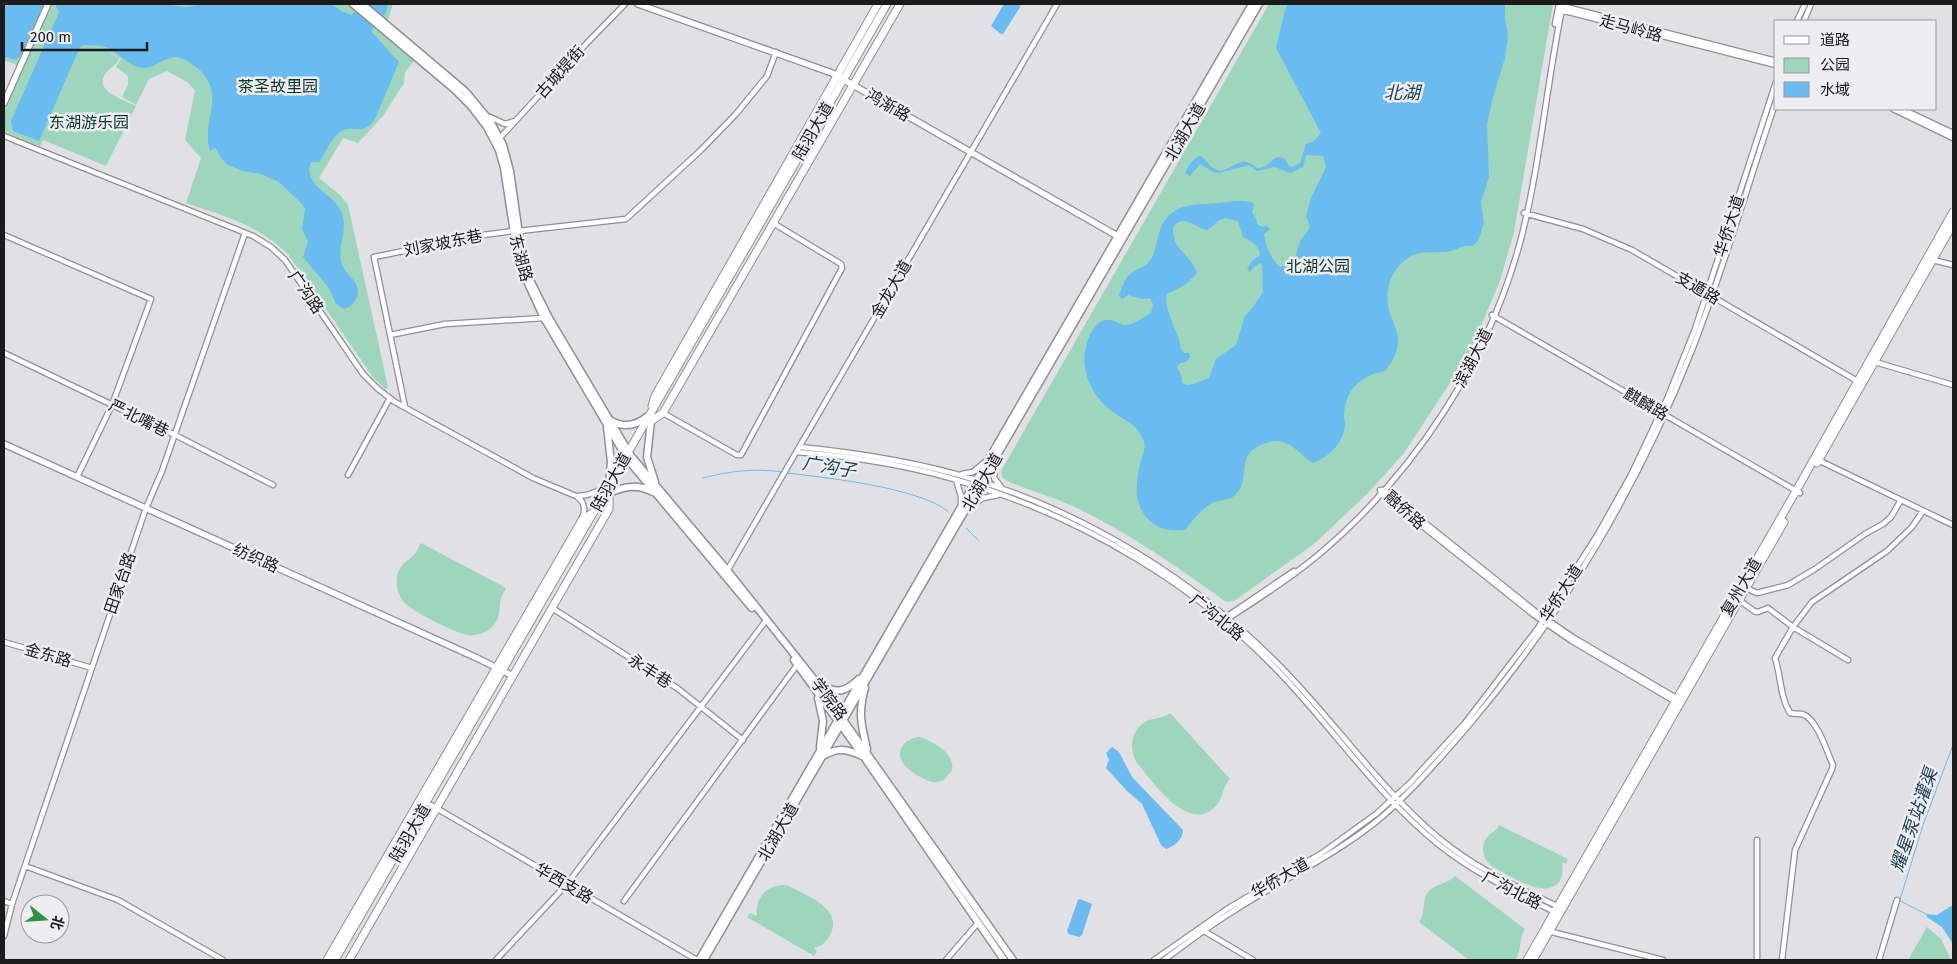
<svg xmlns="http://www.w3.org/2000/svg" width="1957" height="964" font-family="'Fira Sans','Noto Sans SC',sans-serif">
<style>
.green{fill:#9dd6bc}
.water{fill:#69bbf0;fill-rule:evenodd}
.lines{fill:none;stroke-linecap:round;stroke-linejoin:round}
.stream{stroke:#69bbf0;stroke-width:1}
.minor-casing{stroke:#909094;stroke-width:7}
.tertiary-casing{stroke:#909094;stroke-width:8}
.secondary-casing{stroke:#909094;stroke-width:9}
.primary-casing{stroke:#909094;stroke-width:9}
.minor{stroke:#fff;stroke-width:4.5}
.tertiary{stroke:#fff;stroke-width:5.5}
.secondary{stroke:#fff;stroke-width:6}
.primary{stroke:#fff;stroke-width:7}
.labels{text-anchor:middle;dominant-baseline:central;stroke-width:5;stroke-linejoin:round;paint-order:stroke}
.street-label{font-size:16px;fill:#1b1b1c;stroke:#ededf2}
.park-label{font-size:16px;fill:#083626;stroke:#ededf2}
.water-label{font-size:18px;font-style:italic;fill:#1c4056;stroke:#ededf2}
</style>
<rect width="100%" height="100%" fill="#e0e0e5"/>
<path class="green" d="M4,4H347L351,7L354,4H393L383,35L414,61L405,72L404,83L383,116L358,143L343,138L319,178L341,196L348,205L388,387L385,389L373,377L288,254C256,224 227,217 186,203L201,158L185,140L195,90L187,82L167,71L149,79L136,105L122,97L128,85V76L116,67L121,59L106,50L119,59C114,68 110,67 106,73C92,91 125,100 136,106L106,166L43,140L40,147L4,132V111L23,68L4,60Z
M1269,4H1553L1514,232L1500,281L1469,354L1404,453L1368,493L1314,544L1234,601L1226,602C1179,568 1132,535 1079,509C1056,498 1031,491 1007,481L1002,477L1001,471Z
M421,543L506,588C505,591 502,594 501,598C498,611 502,618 490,629C484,633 476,636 468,635C457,634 411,611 404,602C399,596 396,588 397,581C397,565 406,563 415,554C417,551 419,546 421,543Z
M1170,713L1230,779C1222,787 1224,797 1216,806C1189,835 1153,782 1137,763C1128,749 1131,729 1147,721C1156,717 1163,719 1170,713Z
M920,737C935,743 955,753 952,770L944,780C940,781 937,783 932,782C924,780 907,770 903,763C894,750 907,737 920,737Z
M1499,825L1568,859L1566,864L1562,862C1563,869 1563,876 1559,882C1544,900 1509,875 1493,867C1483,860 1479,846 1488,836C1493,831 1497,831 1499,825Z
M1455,876L1525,929C1518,938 1523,949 1515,960H1469L1419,922C1426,914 1421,902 1428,892C1436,883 1448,884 1455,876Z
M783,885L789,886C806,896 842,907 831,933C828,941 822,946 814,948L817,951L814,956L747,917L750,913L757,916C755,899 765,886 783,885Z
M1927,927L1941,939L1951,960H1908Z"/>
<path class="water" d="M4,4H44L21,55L16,60L4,57Z
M55,4H163L186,7L203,4L304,5L332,4L341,11L352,15L361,4H388L386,12L371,31L399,62L375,119C362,138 352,123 340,132C330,140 326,152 319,162H311C302,184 331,193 340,209C350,228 337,245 341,262C344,274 359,280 358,293C357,301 351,307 344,309L336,304L329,288L303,257L308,241L302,229L305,209L302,204L279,182L261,174L243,171L228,165L222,159L215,148L210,151C200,122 229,93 196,67C191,63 183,58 176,57C164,57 154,69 143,68C128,67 119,52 106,47C99,45 90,46 83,45L80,47L39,141L13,131L11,121L59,12Z
M1004,4H1020V7L1003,34H1001L991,26Z
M1288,4H1505V19L1508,35L1505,58L1493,97L1487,124L1489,177L1481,202L1484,223L1478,241L1473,246C1459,244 1456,252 1444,252C1434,253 1423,251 1413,255C1392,265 1384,289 1389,311C1392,320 1398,331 1398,340C1398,352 1392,363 1385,371C1361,375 1345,390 1344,415C1344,418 1345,421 1345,423C1345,442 1329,457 1313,463C1303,458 1296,446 1285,443C1279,440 1271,441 1266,443C1234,453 1251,477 1237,493C1231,501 1220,499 1212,503C1201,509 1193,520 1185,530C1170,531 1157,530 1147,518C1133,501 1136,485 1140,464C1142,455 1147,449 1143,439C1136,423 1125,421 1113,412C1092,397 1080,371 1086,346C1088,337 1094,325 1102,321C1113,317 1115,323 1124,325C1133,326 1143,317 1151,313L1153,304L1150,298L1142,299L1128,295L1122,299L1119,296C1121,290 1124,280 1129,275C1134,270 1143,268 1148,263C1158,251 1156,236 1163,223C1177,201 1197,206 1218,203C1229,202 1242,199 1253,203L1254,204L1252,213L1256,218L1257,224L1262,227L1267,226L1270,229L1264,234C1266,247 1270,258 1280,267C1299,263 1294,254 1301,240C1304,235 1308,232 1310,226L1306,216L1311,198L1326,167L1323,156L1306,155L1303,167L1290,173L1275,167L1257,171L1249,165L1219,173L1213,172L1200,164L1190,176L1185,173L1189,165L1198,156H1201C1208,162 1210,169 1221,171C1239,165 1241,155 1257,168C1268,169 1269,161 1277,157L1284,158L1289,166L1293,167L1300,163L1306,144L1314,141L1321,133L1276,48L1285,10ZM1226,218L1238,221L1243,237C1251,240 1259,246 1260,255L1252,261L1247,269L1250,272L1254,267L1260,263L1262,265L1263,292L1253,307L1245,316L1236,345L1216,359L1209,378L1193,384L1187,385L1182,383V377L1177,367L1180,363L1187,362L1190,356L1189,353H1184L1181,349C1180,334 1162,307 1167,294L1185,285L1197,273C1191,253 1172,252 1173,227C1184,213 1196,229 1208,230L1219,220Z
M1112,747L1119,752L1132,777L1183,830C1183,840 1174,846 1166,849L1161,845L1142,804L1127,791L1106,768L1109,760L1106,753Z
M1080,899L1092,904L1082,935L1079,937L1069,934L1067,931L1078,900Z
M1951,906H1953V944L1942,927L1927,917L1926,914L1937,915Z"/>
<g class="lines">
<path class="stream" d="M787,473C828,478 916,487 948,511
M703,478C730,471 755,468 783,472
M966,528L979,541
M1900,901L1926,914
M1899,903L1923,825L1953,745"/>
<defs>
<path id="minor" d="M1797,21L1805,4
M1804,21L1811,4
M1555,24L1559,4
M1776,61L1562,6L1559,7L1561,10L1776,65
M1893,109L1953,138
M1902,109L1953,133
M490,117L505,124L515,121
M4,136L253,236L271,247L285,260L363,374L378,389L395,402L533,478L576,496C584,501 586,509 582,518
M498,140L586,44L625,4
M1524,213L1583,229L1632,250L1859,382
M519,231L626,219L701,150L736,114L767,76L776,52
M4,235L151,299L112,405L77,477
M1933,260L1953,265
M1492,315L1800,493
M390,335L445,324L544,318
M4,353L175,435L273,485
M1875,362L1953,385
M405,407L374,257L483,235L514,231
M663,413L737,455H741L842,268L841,264L773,223
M800,447C859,453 919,462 976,480C1087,514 1192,579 1275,661C1332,717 1379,789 1440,839C1476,869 1517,887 1559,907
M797,452C857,457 916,466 973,485C1086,520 1194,584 1276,669C1331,725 1376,794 1438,844C1474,873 1515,892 1557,913
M996,460L994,478L1001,487
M1818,460L1953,525
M962,474L973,472L985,462
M348,475L390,398
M956,480L961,496V505
M578,496L587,495L608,487
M969,507L983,498L998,495
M727,571L1057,4
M1746,588L1757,593L1788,585L1815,569L1865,534L1883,524L1891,517L1901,500
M1739,600L1754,611L1758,612L1768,608L1793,627L1848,660
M552,608L677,688L743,740
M1226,617L1294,571
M1227,619C1258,599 1289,579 1317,556C1415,474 1490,359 1522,235C1541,159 1547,80 1563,4
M4,642L92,668
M1676,702L1572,641L1534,615L1381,493L1380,490H1384L1536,612L1574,638L1678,699
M431,805L697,960
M1757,840V960
M25,866L118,900L223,960
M4,901L12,904
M624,901L797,665
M1204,931L1253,960
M1548,931L1663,960
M4,936L12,904L146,508L162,471L245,233
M496,960L567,884L764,623
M946,960L978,923
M1154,960L1227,909L1322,853L1376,814L1410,783L1465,723L1538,628L1598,534L1631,475L1667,399L1695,329L1776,82
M1164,960C1187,943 1210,925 1235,910C1285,878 1338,854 1383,816C1414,789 1442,756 1469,725C1563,614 1639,485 1692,350C1724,268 1748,184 1776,101
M1782,960L1795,850L1832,769L1833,765C1827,752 1817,718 1802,714C1798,714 1795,714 1790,713C1780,697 1781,676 1775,658L1793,627L1812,602L1887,551L1912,527L1923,511
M1879,960L1897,900"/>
<path id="tertiary" d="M638,4L832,73L1121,238
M4,103L48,4
M4,444L477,658L513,676"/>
<path id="secondary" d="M353,4L454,89L471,106L487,127L499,150L504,168L516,246L521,268L544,318L628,460L752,608
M362,4L465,91L490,121L503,145L510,171L521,248L531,282L549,318L631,456L727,570L817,683L1013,960
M610,420C623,428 636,426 648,416
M651,421L647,457L655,482
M607,427L611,462L609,485
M609,493C626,486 637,484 653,492
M794,660L864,757L1004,960
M819,684C837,694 844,693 859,679
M865,688C858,713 861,724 867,749
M818,698L823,721L820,747
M823,756C838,747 847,749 862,756
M699,960L1252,4
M704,960L1259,4"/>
<path id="primary" d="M652,406L655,396L878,4
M651,421L663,413L900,4
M1817,463L1953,224
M327,960L582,520L592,513
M335,960L887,4
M349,960L609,509V493
M1527,960L1796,491L1953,212
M1533,960L1784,522"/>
</defs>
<use href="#minor" class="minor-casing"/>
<use href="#tertiary" class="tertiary-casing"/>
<use href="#secondary" class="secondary-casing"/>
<use href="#primary" class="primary-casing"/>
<use href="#minor" class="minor"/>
<use href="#tertiary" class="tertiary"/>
<use href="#secondary" class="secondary"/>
<use href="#primary" class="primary"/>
</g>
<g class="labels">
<g class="street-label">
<text transform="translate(1631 28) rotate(15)">走马岭路</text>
<text transform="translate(560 72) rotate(-48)">古城堤街</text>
<text transform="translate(888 105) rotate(30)">鸿渐路</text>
<text transform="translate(813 131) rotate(-60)">陆羽大道</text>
<text transform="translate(1185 132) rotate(-60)">北湖大道</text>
<text transform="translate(1729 226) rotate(-72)">华侨大道</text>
<text transform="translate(443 243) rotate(-11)">刘家坡东巷</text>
<text transform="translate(521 258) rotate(75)">东湖路</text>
<text transform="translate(1698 288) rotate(30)">支遁路</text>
<text transform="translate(891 289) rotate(-60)">金龙大道</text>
<text transform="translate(306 292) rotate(55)">广沟路</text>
<text transform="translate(1473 358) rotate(-63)">滨湖大道</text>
<text transform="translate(1646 404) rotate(30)">麒麟路</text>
<text transform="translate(139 418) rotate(26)">严北嘴巷</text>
<text transform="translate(611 482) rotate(-61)">陆羽大道</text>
<text transform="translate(982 482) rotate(-60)">北湖大道</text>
<text transform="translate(1405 510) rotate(42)">融侨路</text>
<text transform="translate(256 558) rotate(24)">纺织路</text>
<text transform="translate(120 583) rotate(-71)">田家台路</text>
<text transform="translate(1741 587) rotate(-60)">复州大道</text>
<text transform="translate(1561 593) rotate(-57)">华侨大道</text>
<text transform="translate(1217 617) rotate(39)">广沟北路</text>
<text transform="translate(48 655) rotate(16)">金东路</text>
<text transform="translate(650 671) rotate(33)">永丰巷</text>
<text transform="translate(829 699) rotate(53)">学院路</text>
<text transform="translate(778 832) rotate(-60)">北湖大道</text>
<text transform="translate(410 833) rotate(-60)">陆羽大道</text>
<text transform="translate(1280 878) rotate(-30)">华侨大道</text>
<text transform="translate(564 883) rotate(30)">华西支路</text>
<text transform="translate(1512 890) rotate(27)">广沟北路</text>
</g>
<g class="park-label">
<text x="278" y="86">茶圣故里园</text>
<text x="89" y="122">东湖游乐园</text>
<text x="1318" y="266">北湖公园</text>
</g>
<g class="water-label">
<text x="1402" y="93">北湖</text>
<text transform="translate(829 467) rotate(9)">广沟子</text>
<text transform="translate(1914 820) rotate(-71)">耀星泵站灌渠</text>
</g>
</g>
<rect width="1957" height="964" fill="none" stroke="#1b1b1c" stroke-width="10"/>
<rect x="1774" y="20" width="162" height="90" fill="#ededf2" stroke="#99999c"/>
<rect x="1784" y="36" width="25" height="8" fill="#ffffff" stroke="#99999c"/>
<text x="1820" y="45" font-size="15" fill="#1b1b1c">道路</text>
<rect x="1784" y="58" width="25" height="15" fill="#9dd6bc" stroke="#99999c"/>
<text x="1820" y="70" font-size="15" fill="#1b1b1c">公园</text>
<rect x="1784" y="82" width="25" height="15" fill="#69bbf0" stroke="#99999c"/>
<text x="1820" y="95" font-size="15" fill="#1b1b1c">水域</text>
<g transform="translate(45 919) rotate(107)"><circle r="24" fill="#ededf2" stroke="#99999c"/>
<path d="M0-4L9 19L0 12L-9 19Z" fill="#309043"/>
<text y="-8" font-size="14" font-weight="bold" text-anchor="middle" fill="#1b1b1c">北</text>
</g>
<path d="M22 42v8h125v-8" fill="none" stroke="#1b1b1c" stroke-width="2.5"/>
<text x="30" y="42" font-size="15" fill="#1b1b1c" stroke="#ededf2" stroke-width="4" paint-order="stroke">200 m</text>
</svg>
